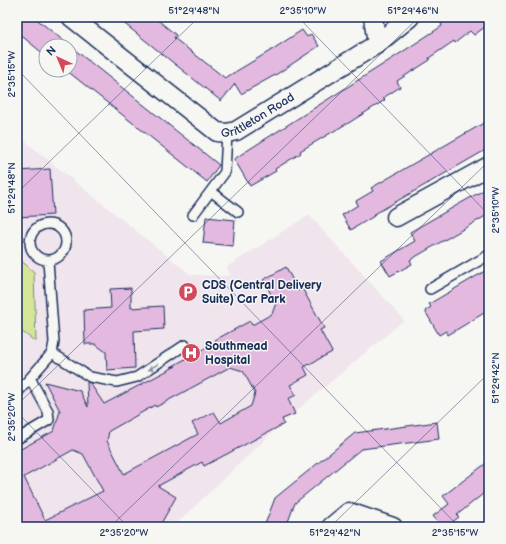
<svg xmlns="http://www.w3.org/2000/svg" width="506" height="544" font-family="'Balsamiq Sans',sans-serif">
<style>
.built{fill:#f0e4ed}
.green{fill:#d5e598;stroke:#788a7b}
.building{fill:#e3b9e0;stroke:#1b2f5e;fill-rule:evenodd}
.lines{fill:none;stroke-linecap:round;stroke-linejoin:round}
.lane-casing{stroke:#1b2f5e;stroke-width:12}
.street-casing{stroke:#1b2f5e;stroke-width:21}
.lane{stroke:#f6f6f2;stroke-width:9}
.street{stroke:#f6f6f2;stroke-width:18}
.oneway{fill:#8892a8}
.ticks{fill:none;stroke:#1b2f5e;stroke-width:1;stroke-opacity:0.45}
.labels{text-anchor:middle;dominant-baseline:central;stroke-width:3;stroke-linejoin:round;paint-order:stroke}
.street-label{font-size:12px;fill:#1b2f5e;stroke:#f6f6f2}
.poi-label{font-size:12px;font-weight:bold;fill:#1b2f5e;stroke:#f6f6f2;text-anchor:start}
.neatline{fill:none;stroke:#1b2f5e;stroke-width:1.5}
.ticks-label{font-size:10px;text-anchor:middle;fill:#1b2f5e}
</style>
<rect width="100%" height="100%" fill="#f6f6f2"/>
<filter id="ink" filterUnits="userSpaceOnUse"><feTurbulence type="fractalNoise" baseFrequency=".025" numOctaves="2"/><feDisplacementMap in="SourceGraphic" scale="8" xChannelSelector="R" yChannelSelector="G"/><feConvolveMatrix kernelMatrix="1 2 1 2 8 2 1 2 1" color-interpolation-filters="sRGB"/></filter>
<g filter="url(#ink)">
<path class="built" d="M17,135L191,275L231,276L227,267L309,215L404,320L282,423L173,527H17Z"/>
<path class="green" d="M17,257L34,272L36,342L17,328Z"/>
<path class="building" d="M17,17H34L70,46H46V56L17,32Z
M116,17H154L176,35L174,38L225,78L270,51L302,30L307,37L311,34L319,46L277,74L241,94L235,84L221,101Z
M451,17H489V24L474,35L470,31L455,43L454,41L429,58L430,60L397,81L400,87L383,98L385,100L347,124H346L300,151L301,153L275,169L276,171L250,186L234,159L393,58L442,26L441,24Z
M70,46L219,165L207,182L66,70H70Z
M489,120V148L373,215L374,216L351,230L342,215L358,205L356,201L373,191L371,188Z
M50,169L53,215L17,217V171Z
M489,187V214L410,260L412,264L390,276L381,261L415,241L410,232Z
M206,217L235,220L233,246L203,243Z
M286,267L298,291L302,288L324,328L320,330L332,352L304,367L308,375L290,385L296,395L288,399L295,414L282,419L284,424L204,466L202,462L158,486L176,497L159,527H17V451L54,431L60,411L45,382L80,391L88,407L87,382L90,383L104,404L176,366L171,367L216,342L215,340L250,321L252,325L272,314L276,303L263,280ZM230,367L243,371L255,393L251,406L221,423L214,412L192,423L198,434L124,474L107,441L109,431L155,405L156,407ZM73,450L83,454L103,491L45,520L24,477Z
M485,271L489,278V310L448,335L446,331L439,335L425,311L431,307L429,304Z
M131,288V308L163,306L164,329L134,331L135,368L107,370L106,352L95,344H85L84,310L111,308L110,289Z
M437,422L439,439L361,449L295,503L286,527H264L275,498L355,433Z
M489,461V489L457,515L459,517L446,527H442L433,516L449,504L443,496Z"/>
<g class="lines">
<defs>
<path id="lane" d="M212,192L238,212
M193,215L225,172L227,133
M30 242a18 18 0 1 1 36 0a18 18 0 1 1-36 0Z
M430,289L489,255
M52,353L90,377L117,382L137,377L185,345
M17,393L52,353L54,342L48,261
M17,439L49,420L48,411L30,378"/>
<g id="street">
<path id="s1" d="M71,17L217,132L227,133L236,131L377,44L410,17"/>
<path d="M373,17L377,44"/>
<path d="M396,217L489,166"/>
<path d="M331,527L349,512L393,527"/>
</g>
</defs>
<use href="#lane" class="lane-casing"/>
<use href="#street" class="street-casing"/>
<use href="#lane" class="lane"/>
<use href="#street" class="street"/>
</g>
<defs><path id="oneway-solid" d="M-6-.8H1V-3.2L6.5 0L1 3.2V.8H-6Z"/></defs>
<use class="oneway" href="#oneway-solid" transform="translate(153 367) rotate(148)"/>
</g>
<path class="ticks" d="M298,17L489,215M17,69L459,527M17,193L199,17M17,405L419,17M17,412L128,527M110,527L489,161M330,527L489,373"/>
<defs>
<symbol id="parking-disc" viewBox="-11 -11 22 22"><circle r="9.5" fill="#d1495b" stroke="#f6f6f2"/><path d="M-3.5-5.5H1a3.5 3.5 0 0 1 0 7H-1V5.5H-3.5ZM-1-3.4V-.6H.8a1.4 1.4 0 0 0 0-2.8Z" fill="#fff"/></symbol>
<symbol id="hospital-disc" viewBox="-11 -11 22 22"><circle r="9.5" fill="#d1495b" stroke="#f6f6f2"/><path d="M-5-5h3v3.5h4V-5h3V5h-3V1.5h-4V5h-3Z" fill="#fff"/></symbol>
</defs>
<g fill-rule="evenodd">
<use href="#parking-disc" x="177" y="281" width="22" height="22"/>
<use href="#hospital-disc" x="180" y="342" width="22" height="22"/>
</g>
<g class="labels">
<g class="street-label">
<text stroke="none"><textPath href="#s1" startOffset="231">Grittleton Road</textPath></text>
</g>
<g class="poi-label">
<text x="202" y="285">CDS (Central Delivery<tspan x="202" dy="14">Suite) Car Park</tspan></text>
<text x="205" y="346">Southmead<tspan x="205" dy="14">Hospital</tspan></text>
</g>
</g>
<rect width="506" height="544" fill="none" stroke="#f6f6f2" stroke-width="44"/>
<g transform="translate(58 58) rotate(316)"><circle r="19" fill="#f6f6f2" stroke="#9ea6b7"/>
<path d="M0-3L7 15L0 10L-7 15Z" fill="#d1495b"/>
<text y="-6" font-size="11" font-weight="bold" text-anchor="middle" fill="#1b2f5e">N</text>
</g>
<rect x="22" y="22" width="462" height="500" class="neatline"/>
<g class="ticks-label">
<text x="194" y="14">51°29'48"N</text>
<text x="303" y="14">2°35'10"W</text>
<text x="413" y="14">51°29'46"N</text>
<text transform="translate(11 74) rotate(-90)" y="4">2°35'15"W</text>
<text transform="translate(11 188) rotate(-90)" y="4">51°29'48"N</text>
<text transform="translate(495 210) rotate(-90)" y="4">2°35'10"W</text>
<text transform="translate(495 378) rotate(-90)" y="4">51°29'42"N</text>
<text transform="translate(11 417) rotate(-90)" y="4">2°35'20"W</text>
<text x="124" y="536">2°35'20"W</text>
<text x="335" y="536">51°29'42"N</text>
<text x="455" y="536">2°35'15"W</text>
</g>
</svg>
